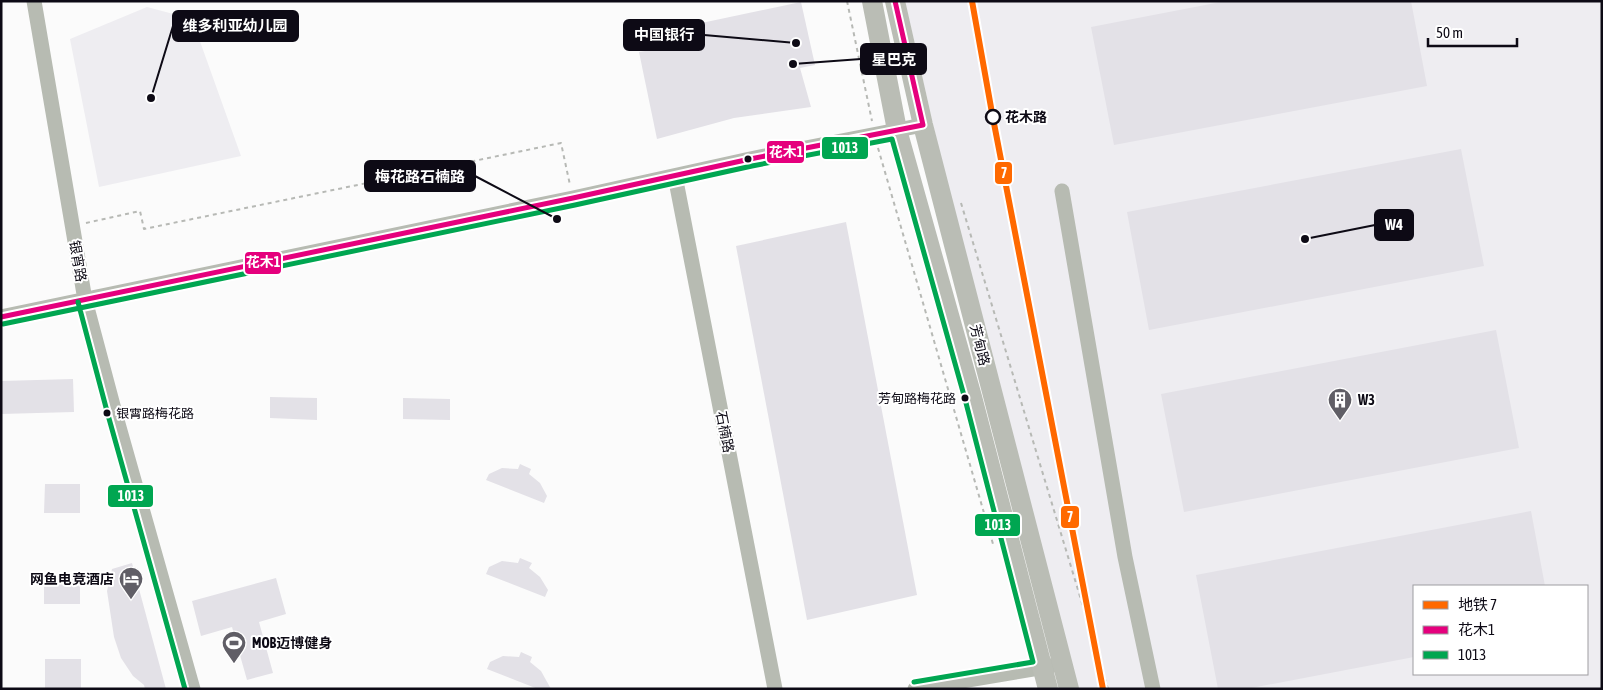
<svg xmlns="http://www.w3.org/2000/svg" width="1603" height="690" font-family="'Asap Condensed','Noto Sans SC',sans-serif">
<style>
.built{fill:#eeedf1;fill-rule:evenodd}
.building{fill:#e3e1e7}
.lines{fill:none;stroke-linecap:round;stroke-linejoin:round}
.path{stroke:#b7b9b5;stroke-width:2;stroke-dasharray:4 4;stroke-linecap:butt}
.minor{stroke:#b7bbb2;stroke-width:15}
.major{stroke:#babdb5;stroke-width:20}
.bus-1-casing{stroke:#fff;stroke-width:9}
.bus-2-casing{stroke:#fff;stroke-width:9}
.bus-1{stroke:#e5007d;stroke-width:5}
.bus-2{stroke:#00a651;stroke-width:5}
.metro-1-casing{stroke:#fff;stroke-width:10}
.metro-1{stroke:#ff6900;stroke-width:6}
.stop-dot{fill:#fff;stroke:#0d0a15;stroke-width:2.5}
.bus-dot{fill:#0d0a15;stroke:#fff;stroke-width:2}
.labels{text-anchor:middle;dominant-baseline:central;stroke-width:4;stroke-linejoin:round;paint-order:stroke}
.bus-label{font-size:13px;fill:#0d0a15;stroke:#fff;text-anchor:end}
.stop-label{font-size:14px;font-weight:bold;fill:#0d0a15;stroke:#fff;text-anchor:start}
.street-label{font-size:14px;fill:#0d0a15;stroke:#fff}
.poi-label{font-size:14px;font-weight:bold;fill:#0d0a15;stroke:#fff;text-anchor:start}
.leader{fill:none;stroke:#0d0a15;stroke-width:2}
.callout-dot{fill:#0d0a15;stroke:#fff;stroke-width:2}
.callout{fill:#0d0a15;stroke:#0d0a15;stroke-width:2}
.callout-label{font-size:15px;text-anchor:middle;font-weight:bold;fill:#fff}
.line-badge{stroke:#fff;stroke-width:2}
.badge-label{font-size:14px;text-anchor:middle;font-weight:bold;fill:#fff}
</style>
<rect width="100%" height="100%" fill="#fbfbfb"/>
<path class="built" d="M905,1H1602V689H1075L1008,453ZM1414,586H1587V674H1414Z
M147,7L192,19L241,156L99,187L70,39Z"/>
<path class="building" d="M1226,1H1411L1427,86L1114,145L1091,27Z
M801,2L815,65L800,68L811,107L734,118L657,139L639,52L663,48L659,32Z
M1461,149L1484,266L1149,330L1127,212Z
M846,222L917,595L807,620L736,246Z
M1496,330L1519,448L1184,512L1161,394Z
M73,379L74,412L1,414V381Z
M270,397L317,398V420L270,418Z
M403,398L450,399V420L403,419Z
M520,464L531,469L529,474L540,483L547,496L544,503L486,480L489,474L502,468L518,469Z
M45,484H80V513H44Z
M1531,511L1545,586H1414V657L1246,689H1218L1196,575Z
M520,558L532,563L529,568L540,577L548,590L545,597L486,574L489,567L502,561L518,563Z
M132,563L166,689H145L144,685L133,676L121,658L114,637L107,591L112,569Z
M44,575H80V604H44Z
M276,578L286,614L259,622L273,673L247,680L232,627L201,636L192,601Z
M521,652L532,657L530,662L541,671L551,689H538L487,669L490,662L503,656L519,657Z
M45,659H81V688H45Z"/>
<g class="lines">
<path class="path" d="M847,1L872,121
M878,148L993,544
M961,203L1108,689
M86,223L140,211L144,229L561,143L570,185"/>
<path class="minor" d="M34,1L85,300L115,413L193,689
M675,176L775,689
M1062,191L1125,557L1153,689
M1,317L573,198L750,159L923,125
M915,689L1051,666"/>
<path class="major" d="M872,1L897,130L972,397L1048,689
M895,1L923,125L1069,689"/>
<defs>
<path id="bus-1" d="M1,317L573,198L750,159L923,125L895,1"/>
<path id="bus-2" d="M78,302L108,415L185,689
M3,324L575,205L752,166L892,139L965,399L1033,662L914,682"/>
</defs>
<use href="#bus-1" class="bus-1-casing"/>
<use href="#bus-2" class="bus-2-casing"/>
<use href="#bus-1" class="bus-1"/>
<use href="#bus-2" class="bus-2"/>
<defs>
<path id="metro-1" d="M972,1L992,113L1103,689"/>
</defs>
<use href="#metro-1" class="metro-1-casing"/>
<use href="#metro-1" class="metro-1"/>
</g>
<defs>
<symbol id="building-pin" viewBox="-11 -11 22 30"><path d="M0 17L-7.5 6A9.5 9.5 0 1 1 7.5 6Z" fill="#605e66" stroke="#fff"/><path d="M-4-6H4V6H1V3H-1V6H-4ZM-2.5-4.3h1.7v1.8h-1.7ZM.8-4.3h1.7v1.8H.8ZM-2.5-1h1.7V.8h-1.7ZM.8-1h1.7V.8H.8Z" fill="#fff"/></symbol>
<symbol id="hotel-pin" viewBox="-11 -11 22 30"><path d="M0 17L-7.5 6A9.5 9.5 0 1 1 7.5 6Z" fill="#605e66" stroke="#fff"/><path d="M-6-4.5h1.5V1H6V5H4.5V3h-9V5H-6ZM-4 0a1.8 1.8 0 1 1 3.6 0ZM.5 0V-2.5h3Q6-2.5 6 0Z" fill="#fff"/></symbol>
<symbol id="stadium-pin" viewBox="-11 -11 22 30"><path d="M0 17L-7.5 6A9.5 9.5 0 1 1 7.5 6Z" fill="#605e66" stroke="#fff"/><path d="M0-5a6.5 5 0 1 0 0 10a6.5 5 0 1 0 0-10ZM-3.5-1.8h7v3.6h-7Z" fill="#fff"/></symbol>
</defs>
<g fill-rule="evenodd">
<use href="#building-pin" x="1326" y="386" width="28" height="38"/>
<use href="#hotel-pin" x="117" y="565" width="28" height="38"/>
<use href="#stadium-pin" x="220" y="629" width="28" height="38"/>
</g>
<circle class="stop-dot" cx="993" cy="117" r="7"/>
<g class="bus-dot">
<circle cx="748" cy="159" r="4.5"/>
<circle cx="965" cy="398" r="4.5"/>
<circle cx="107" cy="413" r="4.5"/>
</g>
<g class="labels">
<g class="bus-label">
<text x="956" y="398">芳甸路梅花路</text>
<text x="116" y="413" text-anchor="start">银霄路梅花路</text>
</g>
<g class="stop-label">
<text x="1005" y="117">花木路</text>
</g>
<g class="street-label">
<text transform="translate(78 261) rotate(80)">银宵路</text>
<text transform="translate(980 345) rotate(76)">芳甸路</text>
<text transform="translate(725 432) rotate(79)">石楠路</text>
</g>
<g class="poi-label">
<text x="1358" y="400">W3</text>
<text x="114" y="579" text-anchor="end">网鱼电竞酒店</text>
<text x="252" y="643">MOB迈博健身</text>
</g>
</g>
<path class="leader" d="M151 98L173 26M796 43L704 35M793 64L861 59M557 219L475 176M1305 239L1375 225"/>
<g class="callout-dot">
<circle cx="151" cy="98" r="5"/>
<circle cx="796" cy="43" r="5"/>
<circle cx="793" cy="64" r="5"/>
<circle cx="557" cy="219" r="5"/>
<circle cx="1305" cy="239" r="5"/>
</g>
<g class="callout">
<rect x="173" y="11" width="125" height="30" rx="5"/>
<rect x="624" y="20" width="80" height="30" rx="5"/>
<rect x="861" y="44" width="65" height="30" rx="5"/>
<rect x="365" y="161" width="110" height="30" rx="5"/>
<rect x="1375" y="210" width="38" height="30" rx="5"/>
</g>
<g class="callout-label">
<text x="235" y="31">维多利亚幼儿园</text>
<text x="664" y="40">中国银行</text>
<text x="894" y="65">星巴克</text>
<text x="420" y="182">梅花路石楠路</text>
<text x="1394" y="230">W4</text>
</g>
<g class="line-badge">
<rect x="821" y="136" width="48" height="24" rx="5" fill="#00a651"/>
<rect x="766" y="140" width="39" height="24" rx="5" fill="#e5007d"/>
<rect x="994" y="161" width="19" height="24" rx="5" fill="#ff6900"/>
<rect x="244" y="251" width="38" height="24" rx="5" fill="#e5007d"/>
<rect x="107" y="484" width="47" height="24" rx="5" fill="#00a651"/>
<rect x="1060" y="505" width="20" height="24" rx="5" fill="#ff6900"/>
<rect x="974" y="513" width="47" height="24" rx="5" fill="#00a651"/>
</g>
<g class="badge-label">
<text x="845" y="153">1013</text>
<text x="786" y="157">花木1</text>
<text x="1004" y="178">7</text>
<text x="263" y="267">花木1</text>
<text x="131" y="501">1013</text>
<text x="1070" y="522">7</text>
<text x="998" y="530">1013</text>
</g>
<rect width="1603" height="690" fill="none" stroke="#0d0a15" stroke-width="5"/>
<rect x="1413" y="585" width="175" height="90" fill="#ffffff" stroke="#9e9da1"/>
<rect x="1423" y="601" width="25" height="8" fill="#ff6900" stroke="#9e9da1"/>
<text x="1458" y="610" font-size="15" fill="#0d0a15">地铁 7</text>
<rect x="1423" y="626" width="25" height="8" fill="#e5007d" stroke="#9e9da1"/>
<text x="1458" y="635" font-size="15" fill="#0d0a15">花木1</text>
<rect x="1423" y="651" width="25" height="8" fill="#00a651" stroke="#9e9da1"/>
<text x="1458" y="660" font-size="15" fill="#0d0a15">1013</text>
<path d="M1428 38v8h89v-8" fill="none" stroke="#0d0a15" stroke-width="2.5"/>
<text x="1436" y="38" font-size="15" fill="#0d0a15" stroke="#ffffff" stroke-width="4" paint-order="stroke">50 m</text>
</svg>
